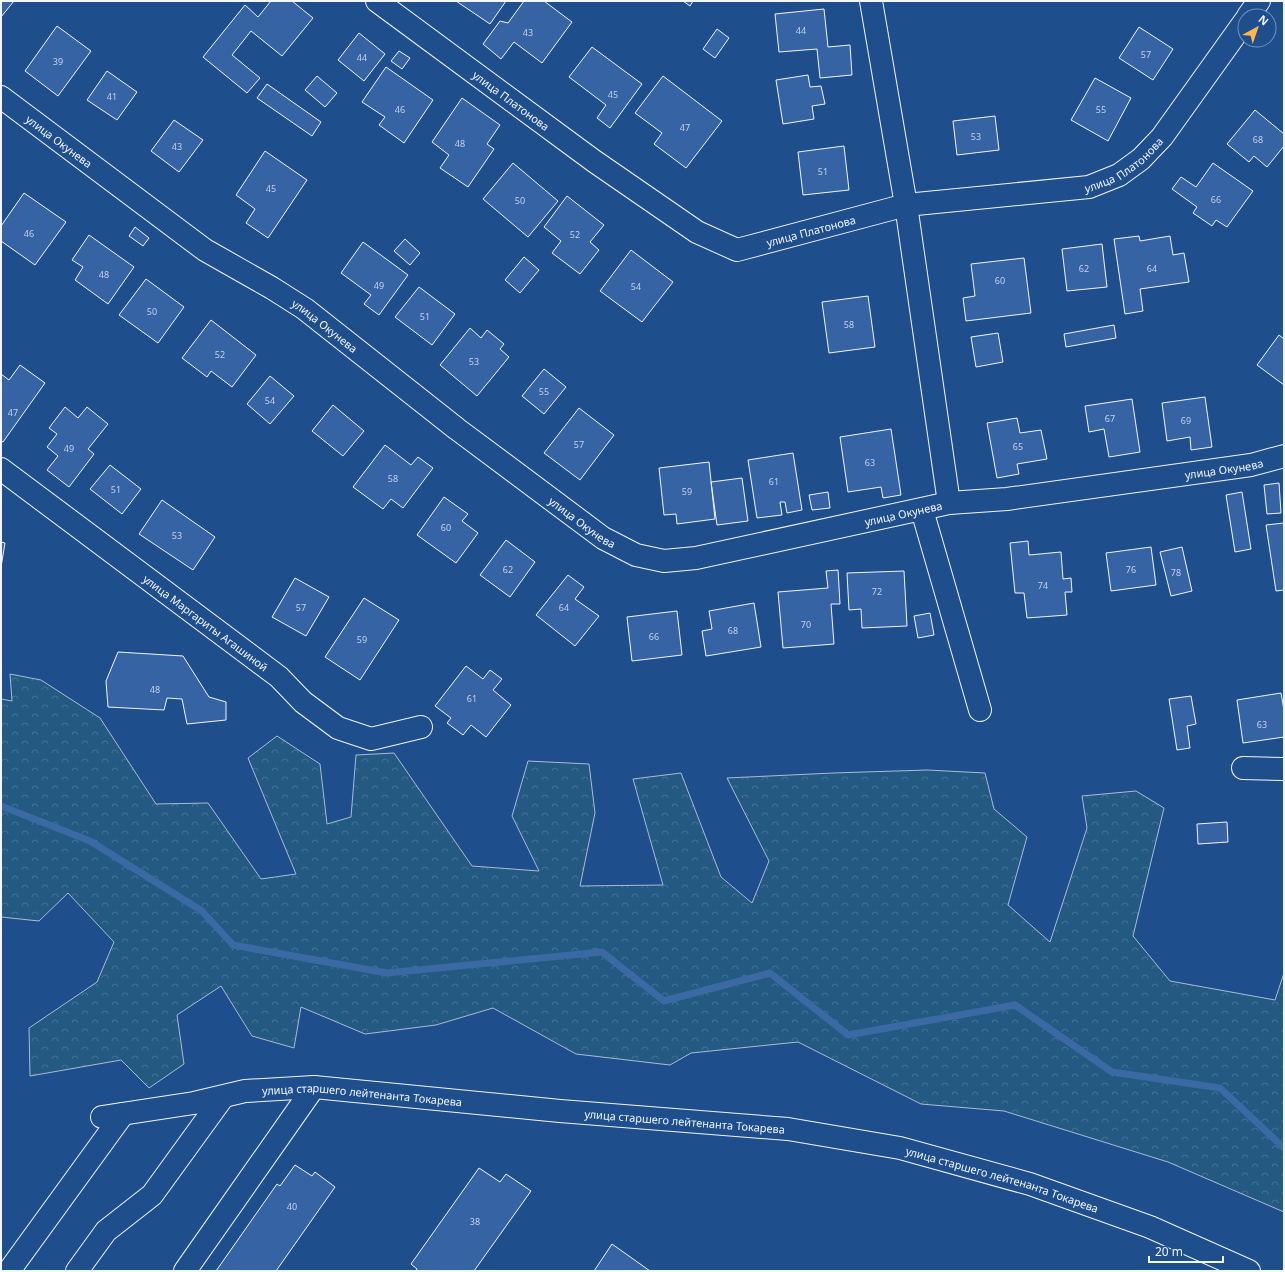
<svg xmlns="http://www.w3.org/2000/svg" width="1285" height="1272" font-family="'Noto Sans',sans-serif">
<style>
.forest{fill:url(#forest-crowns);stroke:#a8bbd7}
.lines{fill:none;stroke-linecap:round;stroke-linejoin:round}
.stream{stroke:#3b69a3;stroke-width:7}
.building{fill:#3563a3;stroke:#f2f6ff}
.minor-casing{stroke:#f2f6ff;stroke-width:24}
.minor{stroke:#1f4e8c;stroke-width:22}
.labels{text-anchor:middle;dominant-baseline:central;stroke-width:3;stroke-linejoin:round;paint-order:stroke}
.number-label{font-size:9px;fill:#c3d1e8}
.street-label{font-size:11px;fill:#f2f6ff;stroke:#1f4e8c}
</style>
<defs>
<pattern id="forest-crowns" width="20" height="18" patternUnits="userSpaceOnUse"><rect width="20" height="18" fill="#245a82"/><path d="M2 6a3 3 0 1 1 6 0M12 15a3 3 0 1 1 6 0" fill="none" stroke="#447295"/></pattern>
</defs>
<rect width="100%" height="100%" fill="#1f4e8c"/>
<path class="forest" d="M10,674L41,680L100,718L156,804L208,803L261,879L296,874L248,758L277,736L320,764L327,824L351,817L356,755L394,753L472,866L539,871L512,816L528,761L589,764L595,813L580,886L663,885L633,779L681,773L721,877L752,903L769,861L727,778L833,773L927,770L985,773L994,809L1027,837L1008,905L1050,942L1087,828L1082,796L1136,791L1164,808L1133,936L1170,981L1275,1000L1284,973V1212L1168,1162L1004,1111L921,1104L798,1042L691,1053L670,1065L576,1054L493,1008L436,1025L365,1034L301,1007L294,1048L252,1036L221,986L177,1015L184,1064L149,1088L121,1060L30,1076L29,1028L97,982L114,942L68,893L39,921L1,917V699L12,701Z"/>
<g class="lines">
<path class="stream" d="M1,806L90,841L202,911L233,945L387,973L602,952L664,1001L770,973L848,1035L1015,1005L1112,1072L1220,1088L1284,1148"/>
</g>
<path class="building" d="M1,1H14L1,17Z
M271,1H292L313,18L282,56L251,31L232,55L260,78L247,93L203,57L245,5L258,17Z
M456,1H506L490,24Z
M524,1H544L572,22L542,63L514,42L501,59L483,44L500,21L508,23Z
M683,1H693L690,6Z
M824,9L828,47L850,45L852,75L820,78L817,49L779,52L775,14Z
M57,26L91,51L58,96L25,71Z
M1139,27L1173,49L1153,80L1119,58Z
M717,29L729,38L715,58L703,49Z
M359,33L385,54L364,81L338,60Z
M592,47L642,84L610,128L597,118L606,105L569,77Z
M399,51L410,58L402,69L391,61Z
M386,67L433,100L404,143L379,125L385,117L362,102Z
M107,71L137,92L117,120L87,100Z
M808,75L810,87L821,86L825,104L812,106L814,119L783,124L776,80Z
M317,76L337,93L325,107L305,90Z
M663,76L722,121L686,168L654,144L662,133L635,113Z
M1095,78L1131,98L1108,141L1071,120Z
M267,84L321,122L312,136L257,98Z
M462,98L500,125L487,144L494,149L468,187L440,168L449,155L432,142Z
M1255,110L1284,134V146L1267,167L1254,156L1249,162L1227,144Z
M995,116L999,150L957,155L953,121Z
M174,120L203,140L179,172L151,151Z
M844,146L849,190L803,195L798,152Z
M265,151L307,180L268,238L246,223L255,209L236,195Z
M513,163L558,201L528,237L483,199Z
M1213,163L1253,191L1227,227L1216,220L1212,226L1193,213L1197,207L1172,189L1181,177L1196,187Z
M24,193L66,222L35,265L1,241V226Z
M567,196L604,225L590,242L599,250L580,274L552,253L561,241L544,227Z
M135,227L149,238L143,246L129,236Z
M89,235L134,267L108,304L75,280L83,267L72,260Z
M1139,236L1140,241L1170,236L1173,255L1184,253L1189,282L1140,289L1143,311L1125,314L1114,239Z
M405,239L420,253L410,265L394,251Z
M363,242L408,275L379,315L364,304L371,295L341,273Z
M1102,244L1107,287L1067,291L1062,249Z
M631,250L673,282L642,322L600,291Z
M524,257L539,270L520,293L505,280Z
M1024,258L1031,313L966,321L963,298L975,296L971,264Z
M146,279L184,307L158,343L119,315Z
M419,287L455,314L432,345L395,317Z
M868,296L875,347L829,353L822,302Z
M211,320L256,355L232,387L211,371L207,377L182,358Z
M1114,325L1116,338L1066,347L1064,334Z
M470,328L481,338L487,330L504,344L500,349L509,357L477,396L440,365Z
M998,333L1003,362L976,367L971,337Z
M1279,335L1284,339V385L1257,365Z
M20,365L45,383L3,442L1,441V374L9,380Z
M544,369L566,387L544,414L522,396Z
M270,376L294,396L270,424L247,404Z
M1205,397L1212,447L1191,450L1190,437L1167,441L1162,403Z
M1132,399L1140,452L1109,457L1104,429L1089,432L1085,406Z
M333,405L364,431L343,456L312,431Z
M65,407L78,418L87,407L108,424L88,449L94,454L69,487L47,470L58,456L47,447L57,434L49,428Z
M579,408L614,435L580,480L544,453Z
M1017,418L1020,433L1041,430L1047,459L1017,464L1019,474L997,478L987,423Z
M891,429L901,495L883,498L881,487L848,492L840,437Z
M385,445L411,465L418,457L433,468L403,508L391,499L383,509L353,487Z
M793,453L802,510L787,513L785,502H780L782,515L757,518L748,460Z
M709,462L715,519L677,524L676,514L664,515L659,468Z
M110,465L141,489L122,514L90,489Z
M742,478L748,521L717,525L711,482Z
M1279,483L1281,513L1267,514L1264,485Z
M828,492L830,508L812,510L809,495Z
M1242,492L1251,549L1235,552L1226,495Z
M444,497L468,514L462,521L478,533L456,563L417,535Z
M162,500L215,537L193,570L139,534Z
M1284,523V590L1276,591L1266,525Z
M506,540L535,562L510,597L480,575Z
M1028,541L1029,555L1061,552L1063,579L1071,578L1072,592H1065L1067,615L1027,618L1024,593H1015L1010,543Z
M1,542L5,543L1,567Z
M1151,547L1156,585L1111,591L1106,553Z
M1182,547L1192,591L1171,596L1160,552Z
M838,570L840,604H831L834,644L783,648L778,592L828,588L826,571Z
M904,571L907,626L862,628L861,609L849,610L847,573Z
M568,575L584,587L575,599L599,616L575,646L536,615Z
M295,578L329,597L306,636L272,617Z
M364,598L399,620L360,680L325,657Z
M754,603L761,647L706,656L702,631L712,629L709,611Z
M677,611L682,655L632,661L627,617Z
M930,613L934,635L918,638L914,616Z
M118,652L183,656L209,697L226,702V720L187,724L182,699L167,698L164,710L108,707L106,681Z
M466,666L483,679L490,670L502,679L493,690L511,705L486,737L471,725L463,735L447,723L451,718L435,706Z
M1281,693L1284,710V737L1243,743L1237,700Z
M1191,696L1196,724L1187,726L1190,748L1177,750L1169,699Z
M1227,822L1228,842L1198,844L1197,824Z
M295,1165L312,1176L315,1172L335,1187L276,1271H216L277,1184L280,1186Z
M479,1168L500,1182L506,1174L531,1191L474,1271H416L417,1269L411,1264Z
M612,1244L650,1271H594Z"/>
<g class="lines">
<defs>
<g id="minor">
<path id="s1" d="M377,1L594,161L697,232L737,250L906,205L1089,187L1119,175L1141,159L1162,137L1245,21"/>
<path d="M871,1L906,205L949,503"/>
<path d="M1248,16L1259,1"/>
<path id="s2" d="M1,97L205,250L272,288L305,309L457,429L603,538L636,555L664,561L696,558L949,503L1007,499L1251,465L1284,456"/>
<path id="s3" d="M1,469L279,677L303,702L338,728L371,739L421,727"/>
<path d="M922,510L980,710"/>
<path d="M1243,768L1284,769"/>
<path id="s4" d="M102,1117L194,1103L245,1091L314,1087L560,1111L788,1129L900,1148L1030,1184L1150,1227L1249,1271"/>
<path d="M9,1271L123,1114"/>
<path d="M77,1271L106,1231L152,1195L223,1097"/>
<path d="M185,1271L314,1087"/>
</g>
</defs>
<use href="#minor" class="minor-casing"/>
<use href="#minor" class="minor"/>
</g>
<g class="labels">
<g class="number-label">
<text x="801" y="30">44</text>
<text x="528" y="32">43</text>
<text x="1146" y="54">57</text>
<text x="362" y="57">44</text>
<text x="58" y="61">39</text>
<text x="613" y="94">45</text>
<text x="112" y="96">41</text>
<text x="400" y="109">46</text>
<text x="1101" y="109">55</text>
<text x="685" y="127">47</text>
<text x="976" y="136">53</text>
<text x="1258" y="139">68</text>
<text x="460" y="143">48</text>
<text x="177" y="146">43</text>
<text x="823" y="171">51</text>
<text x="271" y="188">45</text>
<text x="1216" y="199">66</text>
<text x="520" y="200">50</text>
<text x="29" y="233">46</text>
<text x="575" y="234">52</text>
<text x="1084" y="268">62</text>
<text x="1152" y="268">64</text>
<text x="104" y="274">48</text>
<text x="1000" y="280">60</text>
<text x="379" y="285">49</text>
<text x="636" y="286">54</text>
<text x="152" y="311">50</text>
<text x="425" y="316">51</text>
<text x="849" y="324">58</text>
<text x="220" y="354">52</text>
<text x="474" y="361">53</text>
<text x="544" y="391">55</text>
<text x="270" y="400">54</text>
<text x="13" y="412">47</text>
<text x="1110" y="418">67</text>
<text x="1186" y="420">69</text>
<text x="579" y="444">57</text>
<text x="1018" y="446">65</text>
<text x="69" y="448">49</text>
<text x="870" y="462">63</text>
<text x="393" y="478">58</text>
<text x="774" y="481">61</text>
<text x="116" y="489">51</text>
<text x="687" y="491">59</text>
<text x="446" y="527">60</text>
<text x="177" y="535">53</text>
<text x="508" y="569">62</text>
<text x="1131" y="569">76</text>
<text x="1176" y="572">78</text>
<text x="1043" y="585">74</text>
<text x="877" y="591">72</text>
<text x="301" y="607">57</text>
<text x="564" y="607">64</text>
<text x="806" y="624">70</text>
<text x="733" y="630">68</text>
<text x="654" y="636">66</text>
<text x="362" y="639">59</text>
<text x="155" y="689">48</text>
<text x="472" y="698">61</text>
<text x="1262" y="724">63</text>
<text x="292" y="1206">40</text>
<text x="475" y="1221">38</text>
</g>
<g class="street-label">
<text stroke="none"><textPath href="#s1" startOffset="167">улица Платонова</textPath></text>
<text stroke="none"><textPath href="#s2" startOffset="73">улица Окунева</textPath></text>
<text stroke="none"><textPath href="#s1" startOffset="839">улица Платонова</textPath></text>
<text stroke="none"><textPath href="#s1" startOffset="515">улица Платонова</textPath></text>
<text stroke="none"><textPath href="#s2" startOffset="397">улица Окунева</textPath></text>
<text stroke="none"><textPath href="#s2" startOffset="1381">улица Окунева</textPath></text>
<text stroke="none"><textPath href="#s2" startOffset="1057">улица Окунева</textPath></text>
<text stroke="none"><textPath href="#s2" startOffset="721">улица Окунева</textPath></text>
<text stroke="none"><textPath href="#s3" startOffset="256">улица Маргариты Агашиной</textPath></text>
<text stroke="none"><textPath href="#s4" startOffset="263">улица старшего лейтенанта Токарева</textPath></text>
<text stroke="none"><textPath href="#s4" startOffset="587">улица старшего лейтенанта Токарева</textPath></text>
<text stroke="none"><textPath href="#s4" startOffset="911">улица старшего лейтенанта Токарева</textPath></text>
</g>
</g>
<rect width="1285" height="1272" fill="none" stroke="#f2f6ff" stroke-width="4"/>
<g transform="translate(1257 28) rotate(40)"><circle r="19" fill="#1f4e8c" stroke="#7391ba"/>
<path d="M0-3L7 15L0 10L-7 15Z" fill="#ffb74d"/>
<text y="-6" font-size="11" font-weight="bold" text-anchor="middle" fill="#f2f6ff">N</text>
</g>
<path d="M1149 1256v6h74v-6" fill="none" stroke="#f2f6ff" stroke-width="2"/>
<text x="1155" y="1256" font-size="12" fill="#f2f6ff" stroke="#1f4e8c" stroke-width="3" paint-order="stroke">20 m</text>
</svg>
